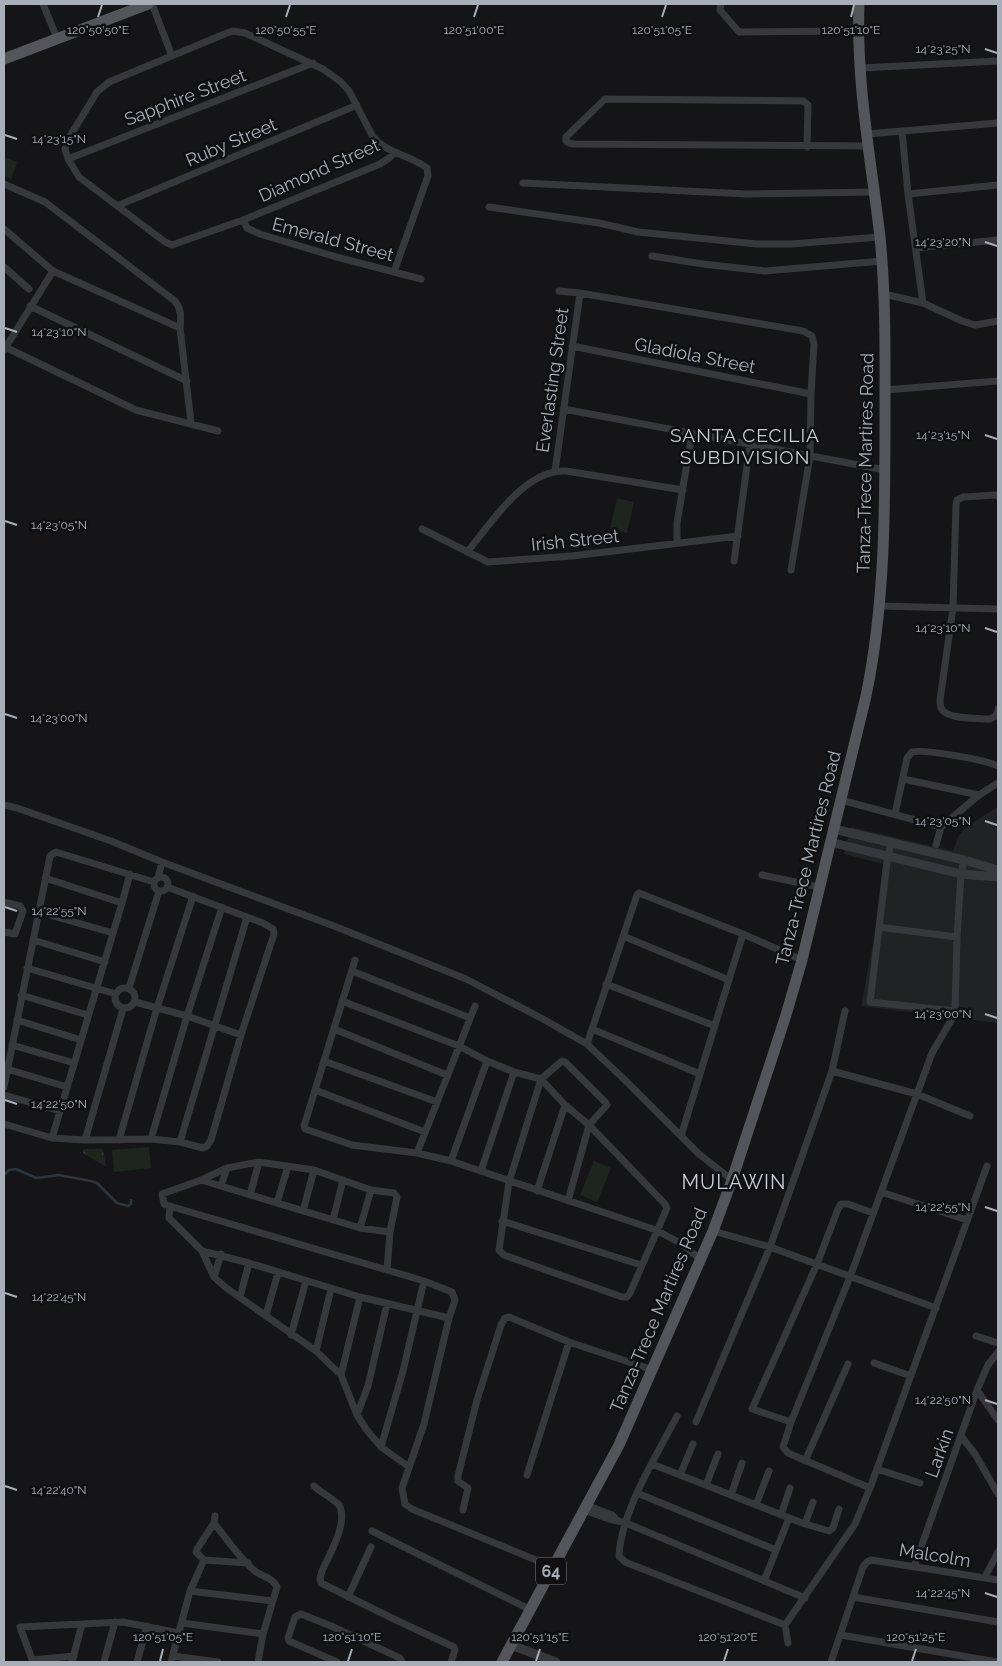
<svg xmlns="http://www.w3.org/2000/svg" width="1002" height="1666" font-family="Raleway,sans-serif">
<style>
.built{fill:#212224}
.grass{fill:#1e251e}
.forest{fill:url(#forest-crowns)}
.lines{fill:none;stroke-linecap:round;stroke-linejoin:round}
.stream{stroke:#2c363b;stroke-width:2.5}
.minor{stroke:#36383c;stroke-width:7}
.tertiary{stroke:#36383c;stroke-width:9}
.primary{stroke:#53555b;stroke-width:11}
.ticks{fill:none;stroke:#a8aeb7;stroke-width:2}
.labels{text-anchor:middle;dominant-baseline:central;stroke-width:5;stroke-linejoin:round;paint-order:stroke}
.shield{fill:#101012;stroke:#7a7f86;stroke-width:1}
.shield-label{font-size:16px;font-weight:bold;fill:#a8aeb7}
.street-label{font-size:18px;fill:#a8aeb7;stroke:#101012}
.neighbourhood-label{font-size:19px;letter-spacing:1px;fill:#c8ccd3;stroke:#101012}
.quarter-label{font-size:20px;letter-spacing:1px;fill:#c8ccd3;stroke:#101012}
.ticks-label{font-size:12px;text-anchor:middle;fill:#a8aeb7;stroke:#101012;stroke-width:5;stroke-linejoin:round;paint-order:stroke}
</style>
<defs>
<pattern id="forest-crowns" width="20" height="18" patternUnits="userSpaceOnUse" patternTransform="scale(1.25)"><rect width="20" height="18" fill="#1e251e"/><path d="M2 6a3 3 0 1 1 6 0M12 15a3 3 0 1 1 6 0" fill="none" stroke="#3c423c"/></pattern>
</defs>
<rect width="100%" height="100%" fill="#151517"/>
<path class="built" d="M998,807V1023L861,1006L875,933L883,864L844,854L851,827L953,851L958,837L966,827Z"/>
<path class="grass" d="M4,157L17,162L11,179L4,176Z
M617,498L634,502L627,533L610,529Z
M149,1147L151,1168L114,1172L112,1150Z
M594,1161L611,1168L597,1202L580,1195Z"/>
<path class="forest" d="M83,1149H103L106,1167L83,1153Z"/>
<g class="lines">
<path class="stream" d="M4,1175L9,1170L16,1169L36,1178L59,1175L91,1181L97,1183L117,1203L128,1206L131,1204V1200"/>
<path class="minor" d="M43,4L57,38
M152,4L172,56
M721,4L720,10L739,32L858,31
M861,68L998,61
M902,131L908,194L923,303
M867,134L998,123
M807,147L808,105L803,101L605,99L566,137V141L569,143L574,144L868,146
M68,159L313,63
M523,183L747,194L874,192
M4,184L45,202L175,301C182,310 181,317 180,328L191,423
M908,194L998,185
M117,206L357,105
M489,207L599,223L638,232L757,244H791L880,237
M243,220L247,228L260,234L333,256L421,279
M4,229L53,271L180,328
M916,248L998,240
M652,256L703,264L765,271L882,261
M4,267L29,289
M394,272L428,176L427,168C410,155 388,154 373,137L349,91L341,82L323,69L245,33L233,31L227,33L109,82L97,92L67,141L65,149L68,159L79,177L165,242L172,245L243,220L380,164L389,158L394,153
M559,291L580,293L803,331L812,336L814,344L811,394L810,456L791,570
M884,294L923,303L962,321L975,325L998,321
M30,306L187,381
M572,346L811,394
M5,347L136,410L218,431
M4,350L53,271
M885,390L998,381
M564,409L885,470
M555,471L580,293
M998,496L996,495L963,497L957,500L956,505L953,608L940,700C940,703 940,705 941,708C946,720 978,718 990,719C995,717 998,715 998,709
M422,529L488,562L572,556L738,536
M677,543V523L692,433
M467,552C491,524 524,469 566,471L683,490
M734,561L750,444
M880,606L998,609
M903,779L979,795
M841,800L941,827
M4,805L17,808L111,841L162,862L334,926L466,979L543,1019L587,1044L629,1084L699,1154L732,1180
M895,814L907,758L912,752C924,749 987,760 998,766
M891,842L887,862L870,1002L955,1011
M936,845L941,827L979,795L998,783
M762,875L819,887
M154 884a7 7 0 1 1 14 0a7 7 0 1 1-14 0Z
M45,878L122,903
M158,878L162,862
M4,902L20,906L23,911L15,934L4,932
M39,912L113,933
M879,927L957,937
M623,936L729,980
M33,940L105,962
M355,960L304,1126L305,1129L352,1145L417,1153L451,1161L656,1230L682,1244L700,1259
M27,968L116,994
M352,971L470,1018
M606,984L715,1026
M115 998a10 10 0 1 1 20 0a10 10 0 1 1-20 0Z
M129,988L159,891
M21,995L88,1015
M342,1001L459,1046L487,1061L514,1072L541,1079L565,1105L589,1125L665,1204L667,1208L630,1293L627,1297H622L504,1255L499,1250L509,1182L541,1079L562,1061L565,1062L606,1103L607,1105L589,1125L568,1201
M135,1002L187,1016L241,1035
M17,1020L81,1040
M334,1029L447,1075
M592,1029L700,1074
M587,1044L637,895L639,893L743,934L802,960
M12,1045L74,1063
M324,1061L437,1102
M7,1069L67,1087
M832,1071L917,1094L970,1116
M4,1087L50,856L56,852L154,882
M315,1090L425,1132
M4,1095L60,1111
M4,1124L52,1138L85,1140L151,1139L180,1142L203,1148L207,1146L211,1140L241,1035L274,934L273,929L263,923L167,887
M681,1136L743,934
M52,1138L122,903L130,874
M151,1139L187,1016L222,907
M85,1140L123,1009
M119,1140L157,1008L193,896
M180,1142L247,917
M417,1153L475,1006
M451,1161L487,1061
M481,1171L514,1072
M201,1180L360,1228L390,1232
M221,1186L227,1168
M537,1191L565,1105
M881,1192L967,1220
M250,1195L259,1162
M277,1203L288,1166
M170,1206L169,1218L202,1251L249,1263L360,1297L449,1318
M303,1211L314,1170
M333,1220L343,1180
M502,1221L641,1265
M360,1228L371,1190
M713,1231L770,1247L936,1308
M202,1251L214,1277L225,1287L316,1351L341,1375L357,1415L366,1429L381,1447L409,1467
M387,1270L390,1232L397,1197L394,1193L371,1190L314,1170L259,1162L227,1168L201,1180L162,1194L164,1204L166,1205L387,1270L424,1281L452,1292L455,1300L449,1318L424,1424L402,1488L405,1504L412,1509L553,1567
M214,1277L221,1254
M240,1297L249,1263
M266,1315L278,1273
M291,1335L306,1281
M976,1336L998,1343
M316,1351L331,1289
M874,1363L911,1376
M341,1375L360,1297
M977,1390L998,1420
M357,1415L368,1386L387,1304
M677,1416C657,1455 621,1511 619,1556L625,1562L785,1625
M696,1422L770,1247L832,1071L845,1011
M791,1422L752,1409L817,1264L838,1209L841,1204H848L873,1213
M961,1436L975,1454L998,1494
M381,1447L403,1371L424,1281
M805,1461L848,1364
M652,1464L805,1524L829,1531L833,1528L839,1509
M877,1469L920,1483
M527,1475L569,1342
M680,1475L693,1444
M706,1485L718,1454
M314,1486C320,1492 334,1499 339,1505C349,1522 329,1555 322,1571L320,1578L321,1583L400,1622L454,1647L455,1650L451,1662
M870,1488L788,1453L783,1447L791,1422L850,1277L932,1053L953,1017L955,1011L957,937L961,874L964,860
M637,1493L776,1550
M731,1495L742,1463
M586,1505L612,1515L617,1520
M756,1505L769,1471
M463,1510L468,1488L458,1481V1476L477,1400L501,1325L505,1318L509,1317L569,1342L653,1370
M584,1510L609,1519L626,1523L805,1598
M781,1515L790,1488
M215,1516L214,1523C227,1539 239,1558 255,1571C262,1577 273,1577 277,1587L263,1634L258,1662
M214,1523L197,1549L196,1552L204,1560L248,1563
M805,1524L813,1502
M372,1531L531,1610
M914,1567L977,1390L988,1365L998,1352
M985,1577L998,1552
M764,1581L789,1518
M190,1591L272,1601
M348,1597L371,1547
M853,1597L998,1622
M182,1623L263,1634
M841,1635L997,1662
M788,1643L785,1625L855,1524L870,1488L987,1166
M173,1656L218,1662
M32,1660L74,1656
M33,1662L20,1627L123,1622L179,1633
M72,1662L82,1624
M104,1662L115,1622
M137,1662L147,1626
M171,1662L190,1591L204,1560
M337,1662L289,1641L288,1638L295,1617L301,1614L331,1626L400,1658L402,1662
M831,1662L863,1567L867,1562L871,1560L998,1580"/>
<path class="tertiary" d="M834,829L964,860L998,870
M830,842L961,874L998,877
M511,1645L556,1662"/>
<path class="primary" d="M4,59L148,4
M502,1662L619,1445L713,1231L732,1180L786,1015L802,960L866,696C885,604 885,511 885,418C885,357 886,297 880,237C871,160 856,82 859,4"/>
</g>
<path class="ticks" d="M98,17L102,5M286,17L290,5M474,17L478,5M662,17L666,5M851,17L854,5M985,49L997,53M5,135L17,139M985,242L997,246M5,328L17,332M985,435L997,439M5,521L17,525M985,628L997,632M5,714L17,718M985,821L997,825M5,907L17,911M985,1014L997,1018M5,1100L17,1104M985,1207L997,1211M5,1293L17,1297M985,1400L997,1404M5,1486L17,1490M985,1593L997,1597M160,1661L163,1649M348,1661L352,1649M536,1661L540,1649M724,1661L728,1649M912,1661L916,1649"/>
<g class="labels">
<rect class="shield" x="536" y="1557.5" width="30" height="27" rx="4"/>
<g class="shield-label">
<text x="551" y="1571">64</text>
</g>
<g class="street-label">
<text transform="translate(185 97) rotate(-21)">Sapphire Street</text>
<text transform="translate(231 142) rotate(-23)">Ruby Street</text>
<text transform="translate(319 170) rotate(-24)">Diamond Street</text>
<text transform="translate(333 239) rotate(15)">Emerald Street</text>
<text transform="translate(695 355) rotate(11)">Gladiola Street</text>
<text transform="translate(552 380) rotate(-82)">Everlasting Street</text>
<text transform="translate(865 463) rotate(-89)">Tanza-Trece Martires Road</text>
<text transform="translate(575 540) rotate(-6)">Irish Street</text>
<text transform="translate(808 858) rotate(-76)">Tanza-Trece Martires Road</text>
<text transform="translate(658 1310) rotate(-67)">Tanza-Trece Martires Road</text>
<text transform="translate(939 1453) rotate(-70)">Larkin</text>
<text transform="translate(935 1555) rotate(9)">Malcolm</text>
</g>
<g class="neighbourhood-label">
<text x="745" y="435">SANTA CECILIA<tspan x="745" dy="22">SUBDIVISION</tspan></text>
</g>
<g class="quarter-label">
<text x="734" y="1182">MULAWIN</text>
</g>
</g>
<g class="ticks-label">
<text x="98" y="34">120°50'50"E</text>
<text x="286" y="34">120°50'55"E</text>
<text x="474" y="34">120°51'00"E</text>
<text x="662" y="34">120°51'05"E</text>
<text x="851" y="34">120°51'10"E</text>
<text x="943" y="53">14°23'25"N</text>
<text x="59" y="143">14°23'15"N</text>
<text x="943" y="246">14°23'20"N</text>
<text x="59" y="336">14°23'10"N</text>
<text x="943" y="439">14°23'15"N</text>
<text x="59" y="529">14°23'05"N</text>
<text x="943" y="632">14°23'10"N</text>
<text x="59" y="722">14°23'00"N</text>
<text x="943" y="825">14°23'05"N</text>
<text x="59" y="915">14°22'55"N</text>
<text x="943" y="1018">14°23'00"N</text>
<text x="59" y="1108">14°22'50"N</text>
<text x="943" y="1211">14°22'55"N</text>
<text x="59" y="1301">14°22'45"N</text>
<text x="943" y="1404">14°22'50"N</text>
<text x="59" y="1494">14°22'40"N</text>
<text x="943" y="1597">14°22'45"N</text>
<text x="163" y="1641">120°51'05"E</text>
<text x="352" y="1641">120°51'10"E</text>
<text x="540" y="1641">120°51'15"E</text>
<text x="728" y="1641">120°51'20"E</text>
<text x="916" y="1641">120°51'25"E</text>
</g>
<rect width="1002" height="1666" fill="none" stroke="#a8aeb7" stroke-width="10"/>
</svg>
